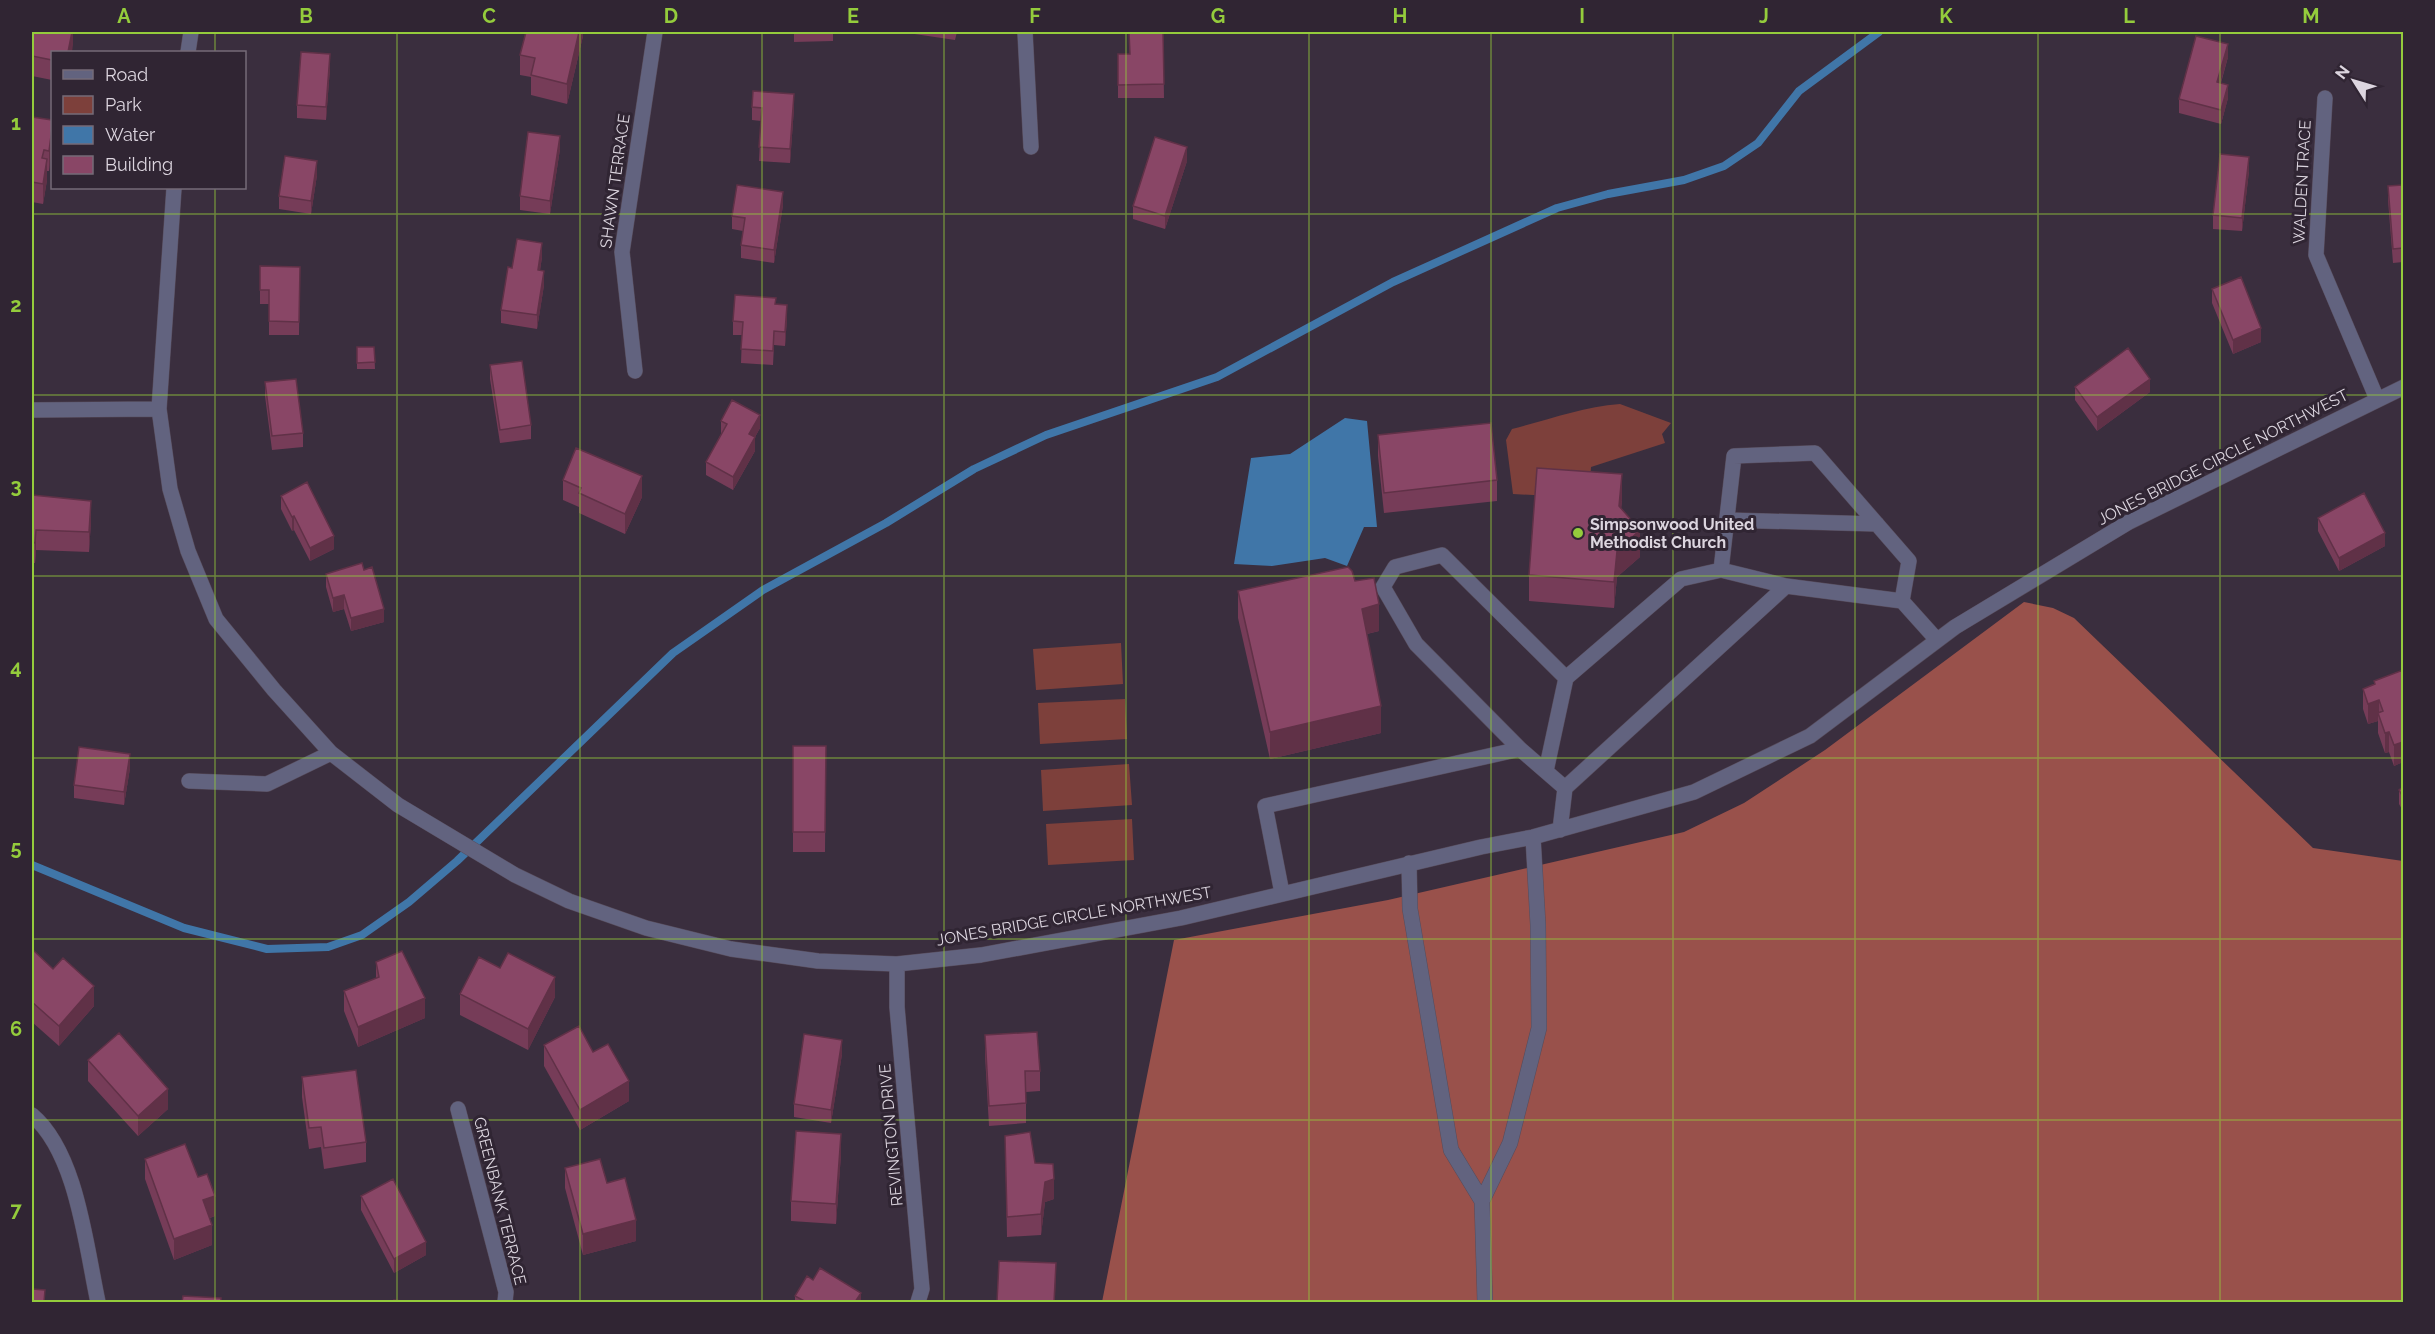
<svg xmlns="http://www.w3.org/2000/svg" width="2435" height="1334" font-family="Raleway,sans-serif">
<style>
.green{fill:#7d403b}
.forest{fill:#99514b}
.water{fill:#4076a8}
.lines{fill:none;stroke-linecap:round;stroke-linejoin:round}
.stream{stroke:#4076a8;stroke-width:8}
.minor-casing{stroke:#574c5b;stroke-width:16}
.minor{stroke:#62637f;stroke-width:15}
.wall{fill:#763c58}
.shaded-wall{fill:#603147}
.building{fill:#894666;stroke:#603147;stroke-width:1.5}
.grid{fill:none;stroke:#94cc3c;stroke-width:1.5;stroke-opacity:0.55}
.poi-dot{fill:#94cc3c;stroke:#302533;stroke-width:2}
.labels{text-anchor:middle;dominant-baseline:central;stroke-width:6;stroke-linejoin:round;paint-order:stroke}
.street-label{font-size:16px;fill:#dcd5df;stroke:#302533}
.poi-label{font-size:16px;font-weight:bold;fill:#dcd5df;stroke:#302533;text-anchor:start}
.neatline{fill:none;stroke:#94cc3c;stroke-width:2}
.grid-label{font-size:20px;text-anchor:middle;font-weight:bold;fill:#94cc3c}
</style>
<rect width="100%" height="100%" fill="#3a2e3e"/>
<path class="green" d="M1620,404L1671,423L1662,434L1665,443L1591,467L1589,498L1513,494L1506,440L1512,429C1548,420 1582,407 1620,404Z
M1121,643L1123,684L1036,690L1033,649Z
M1125,699L1127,739L1040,744L1038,703Z
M1129,764L1132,805L1043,811L1041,770Z
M1132,819L1134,860L1048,865L1046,824Z"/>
<path class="forest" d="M2024,602L2053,608L2074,618L2313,848L2403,861V1302H1102L1174,940L1388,900L1684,832L1744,803L1825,750Z"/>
<path class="water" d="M1345,418L1367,421L1377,527H1364L1347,566L1325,558L1272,566L1234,564L1251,458L1290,454Z"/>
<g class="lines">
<path class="stream" d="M32,865L184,928L267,949L328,947L362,935L409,902L457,861L673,653L763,590L886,523L974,469L1046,435L1217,377L1393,282L1557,208L1608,194L1684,180L1724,166L1758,143L1799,91L1879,32"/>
<defs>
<path id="minor" d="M1025,32L1031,147
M188,52L191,32
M2325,98L2316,255L2377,399
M174,188L159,409L170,489L188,551L216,619L274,690L331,753L398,805L515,875L569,901L646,928L731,949L818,961L897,964L981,955L1181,918L1481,847L1533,837L1694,792L1810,736L1955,627L2129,522L2404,387
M635,371L622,252L655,32
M32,410L159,409
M1727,520L1877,524
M1786,586L1721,570L1734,456L1815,453L1909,561L1902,601
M1520,749L1416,644L1383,587L1395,567L1442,555L1566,678
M1546,771L1566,678L1681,579L1721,570
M189,781L267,784L331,753
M1560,830L1565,788L1786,586L1902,601L1937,640
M1409,863L1410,909L1451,1150L1482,1201
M1282,893L1265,806L1520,749L1565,788
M897,964V1007L922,1289L918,1302
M458,1109L506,1292L505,1302
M32,1115C77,1153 86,1247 98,1302
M1485,1302L1482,1201L1510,1143L1539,1028L1538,925L1533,837"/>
</defs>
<use href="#minor" class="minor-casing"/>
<use href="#minor" class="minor"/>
</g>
<path class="wall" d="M32,32H73V45L52,52V80L32,76Z
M583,32V36L567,104L531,95V77L520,75V55Z
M794,32H833V41L794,42Z
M901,32H957L955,40Z
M1163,32L1164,98H1118V54H1129Z
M2228,57L2221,83L2228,98L2221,124L2179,113V99Z
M330,68L326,120L297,118V105Z
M752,107L794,108L790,163L759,161L761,121L752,120Z
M32,117L52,120L49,171H47V180L43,204L32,202Z
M560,149L550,214L520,210V196Z
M1187,161L1165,229L1133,219V206Z
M2249,171L2242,231L2213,229V215Z
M317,175L311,214L279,209V196Z
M2403,185V262L2393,263L2388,200V186Z
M783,205L774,263L741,258V245L743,231L732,229V216Z
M542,257L540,270L544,285L537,329L501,323V310L512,268Z
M260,266L300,267L299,335H269V304H260Z
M2212,289L2261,342L2233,354L2212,303Z
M776,304L787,318L785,346L774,345L773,365L741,363L742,335H733V321Z
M357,347H374L375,369H357Z
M490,365L531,425V439L500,443L490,379Z
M265,382L303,433V447L272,450L265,396Z
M2075,387L2150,392L2097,431L2075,400Z
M721,421L760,428L755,437V451L733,490L706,475V462L721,434Z
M1378,435L1497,480V501L1384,513L1378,456Z
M563,480L642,497L625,534L579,513V507L563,500Z
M32,495L91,521L89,552L36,550L35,563H32Z
M281,496L334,549L310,561L294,530L292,531L281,509Z
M1622,500L1621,509L1640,557L1617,577L1614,608L1529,601V575Z
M2318,518L2385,546L2339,571L2318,531Z
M364,570L384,622L351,631L344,609L333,612L326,587V574Z
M1355,581L1379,631L1367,634L1381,733L1270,759L1238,618V591Z
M2403,670V762L2394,766L2389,752L2385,753L2378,733V721L2368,724L2363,709V689L2374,685V681Z
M793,746H826L825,852H793Z
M130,768L124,805L74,798V785Z
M2403,787V811L2399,804V790Z
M32,949L94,1006L59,1046L32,1022Z
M376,962L425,1018L358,1047L344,1011V991L376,978Z
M500,968L555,997L528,1050L460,1015V994Z
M985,1035L1040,1071V1091L1026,1092V1123L989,1126L985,1055Z
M544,1045L593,1052L629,1101L580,1130L544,1066Z
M842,1054L831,1123L794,1117V1104Z
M88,1060L168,1109L138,1136L88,1081Z
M302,1077L366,1142V1162L324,1169L321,1147L309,1149L302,1097Z
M1005,1136L1035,1163L1054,1199L1045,1202L1041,1235L1007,1237Z
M841,1154L836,1224L791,1221V1201Z
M145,1159L198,1177L215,1216L210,1218L212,1245L174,1260L145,1179Z
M565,1168L607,1183L636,1241L583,1255L565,1188Z
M361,1196L426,1255L394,1273L361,1210Z
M813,1280L861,1302H795V1296Z"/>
<path class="shaded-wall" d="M72,32H73V45L72,52H68Z
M579,32H583V36L567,104V84Z
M2228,44V57L2217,95V82Z
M330,54V68L326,120V107Z
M2228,85V98L2221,124V110Z
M794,94V108L790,163V149Z
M52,128V148L49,171V151Z
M560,136V149L550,214V201Z
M1187,147V161L1165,229V216Z
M2249,157V171L2242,231V218Z
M47,159V180L43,204V184Z
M317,161V175L311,214V201Z
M783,192V205L774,263V250Z
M542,243V257L538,284V270Z
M544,271V285L537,329V315Z
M787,305V318L785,346V332Z
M2261,328V342L2233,354V340Z
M2150,379V392L2097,431V417Z
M760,415V428L755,437V451L733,490V477L749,434Z
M1622,474V500L1619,533V506Z
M642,476V497L625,534V514Z
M91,501V521L89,552V532Z
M294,516V530L292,531V517Z
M36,530V550L35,563V543Z
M1640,530V557L1617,577L1614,608V582L1617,551Z
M2385,533V546L2339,571V558Z
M334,536V549L310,561V548Z
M344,595V609L333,612V598Z
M1379,604V631L1362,635V609Z
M384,609V622L351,631V618Z
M2379,700V717L2378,713V721L2368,724V704Z
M1381,706V733L1270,759V732Z
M2389,732V752L2385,753V733Z
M2403,742V762L2394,766V745Z
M130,754V768L124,805V792Z
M555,977V997L528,1050V1029Z
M94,986V1006L59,1046V1026Z
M425,998V1018L358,1047V1027Z
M842,1040V1054L831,1123V1110Z
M629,1081V1101L580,1130V1110Z
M168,1089V1109L138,1136V1116Z
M841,1134V1154L836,1224V1204Z
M1054,1179V1199L1045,1202L1041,1235V1214L1045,1182Z
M215,1196V1216L203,1220V1200Z
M636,1220V1241L583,1255V1234Z
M212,1225V1245L174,1260V1239Z
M426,1242V1255L394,1273V1259Z
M1056,1263L1055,1302H1054Z
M861,1293V1302H855Z"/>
<path class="building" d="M32,32H72L68,52H52V60L32,56Z
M526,32H579L567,84L531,75L535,58L520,55Z
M1129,32H1163L1164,84L1118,85V54H1130Z
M2196,36L2228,44L2217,82L2228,85L2221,110L2179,99Z
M301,52L330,54L326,107L297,105Z
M753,91L794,94L790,149L759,147L762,108L752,107Z
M32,117L52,120V128L49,151L44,150L42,158L47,159L43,184L32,182Z
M528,132L560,136L550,201L520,196Z
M1155,137L1187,147L1165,216L1133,206Z
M2220,154L2249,157L2242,218L2213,215Z
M285,156L317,161L311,201L279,196Z
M737,185L783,192L774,250L741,245L745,218L732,216Z
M2403,185V248L2393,249L2388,186Z
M517,239L542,243L538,270L544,271L537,315L501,310L508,267L512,268Z
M260,266L300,267L299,322L269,321V290H260Z
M2241,277L2261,328L2233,340L2212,289Z
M735,295L776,298L775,304L787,305L785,332L774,331L773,351L741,349L743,322L733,321Z
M357,347H374L375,362L357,363Z
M2128,348L2150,379L2097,417L2075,387Z
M522,361L531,425L500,430L490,365Z
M296,379L303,433L272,436L265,382Z
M732,400L760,415L749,434L755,437L733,477L706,462L727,424L721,421Z
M1491,423L1497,480L1384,493L1378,435Z
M576,448L642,476L625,514L579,493L581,488L563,480Z
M1537,468L1622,474L1619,506L1640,530L1617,551L1614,582L1529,575Z
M307,482L334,536L310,548L294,516L292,517L281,496Z
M2364,493L2385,533L2339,558L2318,518Z
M32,495L91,501L89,532L36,530L35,543L32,542Z
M362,563L364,570L372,567L384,609L351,618L344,595L333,598L326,574Z
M1348,567L1352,571L1355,581L1374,578L1379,604L1362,609L1381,706L1270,732L1238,591Z
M2403,670V742L2394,745L2389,732L2385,733L2378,713L2383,711L2379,700L2368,704L2363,689L2375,684L2374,681Z
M793,746H826L825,832H793Z
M79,747L130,754L124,792L74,785Z
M2403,787V797L2399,790Z
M32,949L53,969L63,958L94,986L59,1026L32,1002Z
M402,951L425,998L358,1027L344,991L379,977L376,962Z
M508,953L555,977L528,1029L460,994L479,957L500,968Z
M579,1026L593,1052L608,1044L629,1081L580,1110L544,1045Z
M1037,1032L1040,1071H1025L1026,1103L989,1106L985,1035Z
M119,1033L168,1089L138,1116L88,1060Z
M804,1034L842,1040L831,1110L794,1104Z
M356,1070L366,1142L324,1148L321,1127L309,1128L302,1077Z
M796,1131L841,1134L836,1204L791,1201Z
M1030,1132L1035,1163L1053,1164L1054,1179L1045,1182L1041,1214L1007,1217L1005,1136Z
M185,1144L198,1177L207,1174L215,1196L203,1200L212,1225L174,1239L145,1159Z
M600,1159L607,1183L625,1178L636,1220L583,1234L565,1168Z
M393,1179L426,1242L394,1259L361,1196Z
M999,1261L1056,1263L1054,1302H997Z
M820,1268L861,1293L855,1302H806L795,1296L807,1276L813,1280Z
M32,1289L45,1290L44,1302H32Z
M183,1296L221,1298V1302H182Z
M394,1300L411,1302H394Z"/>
<path class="grid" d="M215,32V52M397,32V1302M580,32V1302M762,32V1302M944,32V1302M1126,32V1302M1309,32V1302M1491,32V1302M1673,32V1302M1855,32V1302M2038,32V1302M2220,32V1302M215,188V1302M32,214H2404M32,395H2404M32,576H2404M32,758H2404M32,939H2404M32,1120H2404"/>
<circle class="poi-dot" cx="1578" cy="533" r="6"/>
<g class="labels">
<g class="street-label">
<text transform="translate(615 181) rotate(-82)">SHAWN TERRACE</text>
<text transform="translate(2302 182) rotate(-87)">WALDEN TRACE</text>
<text transform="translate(2223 457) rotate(-27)">JONES BRIDGE CIRCLE NORTHWEST</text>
<text transform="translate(1074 916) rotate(-10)">JONES BRIDGE CIRCLE NORTHWEST</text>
<text transform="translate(891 1135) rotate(-95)">REVINGTON DRIVE</text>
<text transform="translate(500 1201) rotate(76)">GREENBANK TERRACE</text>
</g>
<g class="poi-label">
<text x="1590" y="524">Simpsonwood United<tspan x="1590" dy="18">Methodist Church</tspan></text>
</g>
</g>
<rect width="2435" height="1334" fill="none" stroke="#302533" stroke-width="66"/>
<rect x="51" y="51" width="195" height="138" fill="#302533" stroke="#756b78" stroke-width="1.5"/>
<rect x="63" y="70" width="30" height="9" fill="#62637f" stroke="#756b78" stroke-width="1.5"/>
<text x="105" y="81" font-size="18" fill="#dcd5df">Road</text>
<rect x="63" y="96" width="30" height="18" fill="#7d403b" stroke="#756b78" stroke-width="1.5"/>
<text x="105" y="111" font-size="18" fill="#dcd5df">Park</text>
<rect x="63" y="126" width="30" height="18" fill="#4076a8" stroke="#756b78" stroke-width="1.5"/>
<text x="105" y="141" font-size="18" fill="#dcd5df">Water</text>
<rect x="63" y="156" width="30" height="18" fill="#894666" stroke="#756b78" stroke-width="1.5"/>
<text x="105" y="171" font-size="18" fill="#dcd5df">Building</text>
<g transform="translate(2354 81) rotate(307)" stroke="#302533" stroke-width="4.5" paint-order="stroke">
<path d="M0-4.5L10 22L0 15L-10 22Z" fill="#dcd5df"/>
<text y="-9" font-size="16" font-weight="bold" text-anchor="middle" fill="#dcd5df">N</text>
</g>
<rect x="33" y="33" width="2369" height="1268" class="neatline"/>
<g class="grid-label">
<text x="124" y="23">A</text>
<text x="306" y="23">B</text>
<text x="489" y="23">C</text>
<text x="671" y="23">D</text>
<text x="853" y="23">E</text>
<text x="1035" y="23">F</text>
<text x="1218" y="23">G</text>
<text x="1400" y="23">H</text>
<text x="1582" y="23">I</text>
<text x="1764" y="23">J</text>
<text x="1946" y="23">K</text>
<text x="2129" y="23">L</text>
<text x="2311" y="23">M</text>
<text x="16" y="130">1</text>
<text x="16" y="312">2</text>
<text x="16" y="493">3</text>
<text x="16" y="674">4</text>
<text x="16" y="855">5</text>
<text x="16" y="1036">6</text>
<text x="16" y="1217">7</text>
</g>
</svg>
